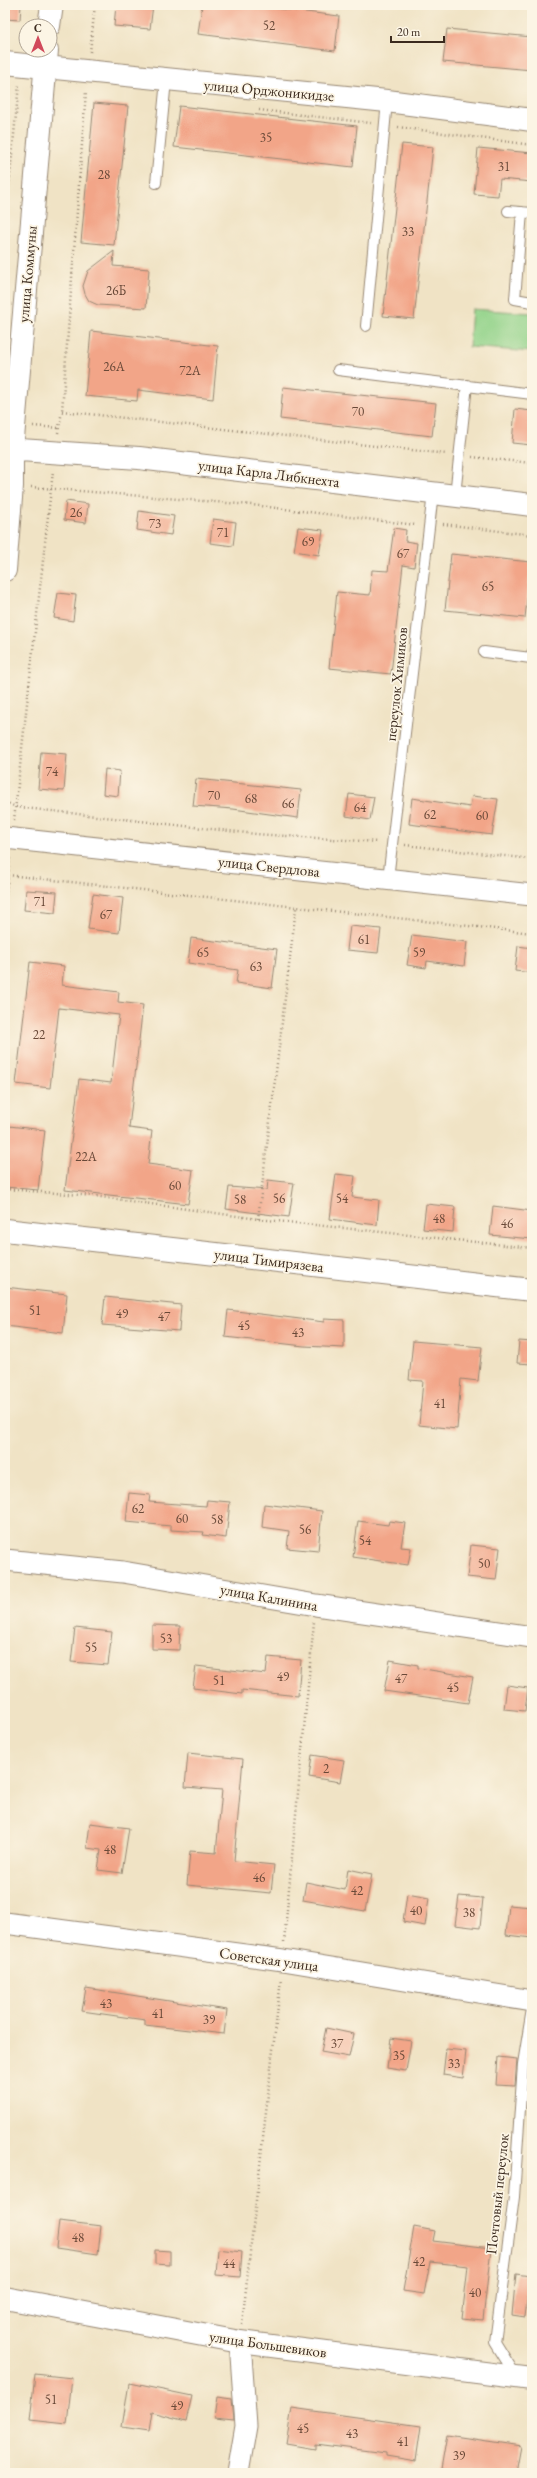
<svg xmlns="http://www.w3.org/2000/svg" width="537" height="2478" font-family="'EB Garamond',serif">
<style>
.green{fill:#93d38a;stroke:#677e54}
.building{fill:#f2a588}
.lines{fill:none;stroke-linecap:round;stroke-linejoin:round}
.service-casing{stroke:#968672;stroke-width:12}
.minor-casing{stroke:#968672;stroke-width:23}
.tertiary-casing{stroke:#968672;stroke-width:24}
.secondary-casing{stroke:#968672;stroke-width:24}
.path{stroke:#968672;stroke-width:2.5;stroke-dasharray:1 3;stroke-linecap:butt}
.service{stroke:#fff;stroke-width:10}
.minor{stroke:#fff;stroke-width:21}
.tertiary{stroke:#fff;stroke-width:22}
.secondary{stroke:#fff;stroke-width:22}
.labels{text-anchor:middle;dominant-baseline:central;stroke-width:3.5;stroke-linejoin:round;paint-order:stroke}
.number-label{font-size:13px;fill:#694938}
.street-label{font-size:15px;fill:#3b2a1e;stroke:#fcf5e5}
</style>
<rect width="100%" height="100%" fill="#fcf5e5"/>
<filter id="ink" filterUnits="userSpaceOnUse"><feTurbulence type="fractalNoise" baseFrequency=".025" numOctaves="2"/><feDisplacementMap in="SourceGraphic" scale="8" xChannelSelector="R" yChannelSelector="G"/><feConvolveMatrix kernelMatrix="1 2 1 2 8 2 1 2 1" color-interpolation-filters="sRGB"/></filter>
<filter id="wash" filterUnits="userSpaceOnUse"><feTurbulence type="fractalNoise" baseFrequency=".012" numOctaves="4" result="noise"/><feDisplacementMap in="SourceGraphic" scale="16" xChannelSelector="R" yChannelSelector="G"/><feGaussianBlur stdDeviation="0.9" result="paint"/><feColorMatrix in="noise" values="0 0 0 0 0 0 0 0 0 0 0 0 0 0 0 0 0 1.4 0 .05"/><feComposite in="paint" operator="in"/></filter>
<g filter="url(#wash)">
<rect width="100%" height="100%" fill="#f0e3c5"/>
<path class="green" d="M472,309L532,313V352L469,347Z"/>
<g id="blocks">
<path class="building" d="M5,5H21L20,20L5,19Z
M116,5H153L150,29L114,26Z
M202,5H248L339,16L335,51L198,34Z
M447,29L532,37V70L443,62Z
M94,103L128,106L114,245L81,242Z
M179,106L357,126L353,167L174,147Z
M402,144L433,147L414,319L383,316Z
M478,148L532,153V182L500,179L498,196L474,194Z
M114,251L113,266L149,269L146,308L98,305L89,301L85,294L83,286L88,271Z
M91,331L218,346L213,399L138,390L137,401L85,396Z
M283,387L436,403L432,436L280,419Z
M515,409L532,411V445L512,443Z
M66,501L88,504L86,523L64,520Z
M139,511L174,516L171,535L137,530Z
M213,519L236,522L233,546L210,543Z
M298,527L323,530L319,555L294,551Z
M394,528L406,530L405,541L417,543L414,567L403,565L391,674L329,668L337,592L370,595L372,570L388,571Z
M451,554L531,562L525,618L445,610Z
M58,593L76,595L73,621L54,618Z
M41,752L67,754L64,791L38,789Z
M105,769L120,771L118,796L103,794Z
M196,779L301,790L298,818L233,809L193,806Z
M349,794L374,797L370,820L346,816Z
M472,796L498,799L492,835L409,824L412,798L470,807Z
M26,890L57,892L55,913L24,910Z
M93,894L123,898L119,933L88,929Z
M350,926L381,929L378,953L347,950Z
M412,935L467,942L464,966L427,961L426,968L407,965Z
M191,938L277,949L272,988L236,983L238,970L188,963Z
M518,946L532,948V973L515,971Z
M30,962L64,966L62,985L119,992L118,1002L143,1005L129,1128L152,1131L148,1164L193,1170L188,1204L65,1190L79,1079L111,1083L119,1015L59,1008L50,1088L16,1084Z
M9,1126L45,1130L38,1190L5,1187Z
M336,1174L355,1176L352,1197L379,1200L377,1225L330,1219Z
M268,1180L294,1183L289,1217L226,1209L229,1187L267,1190Z
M426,1204L455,1207L453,1232L423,1229Z
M493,1206L532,1211V1239L490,1235Z
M5,1287L67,1294L63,1333L5,1326Z
M105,1297L181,1305L179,1331L102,1325Z
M228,1310L324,1322V1319L344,1320V1348L304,1346L225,1337Z
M413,1341L482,1347L478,1381L461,1379L457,1429L419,1425L423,1381L409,1380Z
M519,1341L532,1342V1364L517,1363Z
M129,1493L150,1495L149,1502L206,1506L207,1500L230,1502L226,1538L203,1535L204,1532L171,1530V1526L126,1522Z
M264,1504L322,1511L318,1551L287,1548L289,1531L262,1527Z
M358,1521L388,1525L389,1521L405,1523L401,1547L411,1548L408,1565L353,1557Z
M471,1545L500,1548L496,1580L467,1577Z
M152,1625L180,1626L179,1650L152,1649Z
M75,1628L112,1632L108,1665L71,1662Z
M268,1657L301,1660L298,1696L242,1690V1694L193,1688L196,1666L266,1674Z
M390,1660L418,1665V1668L473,1677L468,1703L384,1691Z
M507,1685L528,1688L525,1711L504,1709Z
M188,1753L243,1759L234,1861L274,1865L271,1893L187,1885L190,1851L216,1853L222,1790L185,1787Z
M312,1755L344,1760L340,1782L309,1777Z
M90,1823L129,1828L122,1873L98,1870L101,1850L87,1848Z
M348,1869L372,1874L365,1911L303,1900L306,1882L345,1890Z
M407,1894L429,1898L425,1926L403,1922Z
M459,1896L483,1898L480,1928L455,1925Z
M509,1905L532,1907V1938L506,1935Z
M86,1988L227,2010L224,2034L145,2025V2020L82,2011Z
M326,2028L354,2034L349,2057L321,2052Z
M391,2038L411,2041L406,2071L387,2068Z
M446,2049L466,2051L463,2078L443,2075Z
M498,2057L517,2059L515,2086L496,2085Z
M59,2221L101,2226L98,2254L56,2248Z
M414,2227L435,2231L433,2241L491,2248L483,2320L462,2318L468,2266L430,2262L424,2294L403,2291Z
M218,2249L242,2252L240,2277L216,2275Z
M155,2250L170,2251V2265L155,2264Z
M516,2274L530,2276L525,2317L512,2315Z
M35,2374L72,2378L67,2424L30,2420Z
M129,2383L192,2396L186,2421L152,2412L149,2431L122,2427Z
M217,2397L232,2399L234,2420L214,2418Z
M292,2408L421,2426L416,2461L386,2456V2453L315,2444V2449L286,2444Z
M447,2435L521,2446L516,2473H456L441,2470Z"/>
</g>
</g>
<g filter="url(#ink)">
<use href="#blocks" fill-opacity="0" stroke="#968672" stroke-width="1"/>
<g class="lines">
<defs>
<path id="service" d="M156,183L166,80
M508,211L532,213
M522,212L515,299L532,302
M366,326L387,101
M338,370L532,394
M455,495L467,385
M484,652L531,658L532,653
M388,879L433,493
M516,2376L495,2342L514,2197L523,2064L532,2009"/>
<path id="minor" d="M5,838L532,895
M5,1560L123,1572L316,1605L532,1637
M5,1923L283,1960L532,2001
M238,2473L246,2426L240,2342"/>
<path id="tertiary" d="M49,26L52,5
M5,63L387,101L532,120
M5,449L139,458L532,505
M5,570L12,486V450L47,50
M5,2298L240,2342L532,2379"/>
<path id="secondary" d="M5,1230L532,1290"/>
</defs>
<use href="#service" class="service-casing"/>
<use href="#minor" class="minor-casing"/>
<use href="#tertiary" class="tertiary-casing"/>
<use href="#secondary" class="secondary-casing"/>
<path class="path" d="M90,52L95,5
M259,110L371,123
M398,127L532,145
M5,226L19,84
M62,411L447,454
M33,426L59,428
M58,433L62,411L86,91
M472,457L532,463
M31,487L252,505L416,525
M443,524L532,535
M5,802L16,807L256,834L378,842
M14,820L53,471
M405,845L532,859
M8,875L532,933
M5,903L10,857
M5,1189L94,1196L258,1219L532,1248
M258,1219L296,908
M284,1942L314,1622
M242,2324L281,1979"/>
<use href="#service" class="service"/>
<use href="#minor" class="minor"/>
<use href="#tertiary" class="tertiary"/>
<use href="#secondary" class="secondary"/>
</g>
</g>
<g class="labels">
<g class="number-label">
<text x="269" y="25">52</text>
<text x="266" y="137">35</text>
<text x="504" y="166">31</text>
<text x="104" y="174">28</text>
<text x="408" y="231">33</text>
<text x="116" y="290">26Б</text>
<text x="114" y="366">26А</text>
<text x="190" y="370">72А</text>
<text x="358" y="411">70</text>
<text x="76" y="512">26</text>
<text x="155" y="523">73</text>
<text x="223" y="532">71</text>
<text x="308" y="541">69</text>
<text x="403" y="553">67</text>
<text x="488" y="586">65</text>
<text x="52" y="771">74</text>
<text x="214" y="795">70</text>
<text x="251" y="798">68</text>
<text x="288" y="803">66</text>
<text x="360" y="807">64</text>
<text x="430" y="814">62</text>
<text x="482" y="815">60</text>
<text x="40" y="901">71</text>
<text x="106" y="914">67</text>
<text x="364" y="939">61</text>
<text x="203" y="952">65</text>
<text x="419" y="952">59</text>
<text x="256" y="966">63</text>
<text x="39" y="1034">22</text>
<text x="86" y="1156">22А</text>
<text x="175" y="1185">60</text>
<text x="279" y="1198">56</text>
<text x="342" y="1198">54</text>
<text x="240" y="1199">58</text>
<text x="439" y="1218">48</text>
<text x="507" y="1223">46</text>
<text x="35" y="1310">51</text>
<text x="122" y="1313">49</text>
<text x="164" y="1316">47</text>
<text x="244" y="1325">45</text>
<text x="298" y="1332">43</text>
<text x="440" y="1403">41</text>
<text x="138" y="1508">62</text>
<text x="182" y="1518">60</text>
<text x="217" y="1519">58</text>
<text x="305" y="1529">56</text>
<text x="365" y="1540">54</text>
<text x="484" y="1563">50</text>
<text x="166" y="1638">53</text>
<text x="91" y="1647">55</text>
<text x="283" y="1676">49</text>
<text x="401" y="1678">47</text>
<text x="219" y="1680">51</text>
<text x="453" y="1687">45</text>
<text x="326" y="1768">2</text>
<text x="110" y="1849">48</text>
<text x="259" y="1877">46</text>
<text x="357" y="1890">42</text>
<text x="416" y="1910">40</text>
<text x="469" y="1912">38</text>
<text x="106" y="2003">43</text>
<text x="158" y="2013">41</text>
<text x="209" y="2019">39</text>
<text x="337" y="2043">37</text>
<text x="399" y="2055">35</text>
<text x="454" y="2063">33</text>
<text x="78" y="2237">48</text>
<text x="419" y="2261">42</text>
<text x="229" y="2263">44</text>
<text x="475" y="2292">40</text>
<text x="51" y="2399">51</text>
<text x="177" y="2405">49</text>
<text x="303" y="2428">45</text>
<text x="352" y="2433">43</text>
<text x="403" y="2441">41</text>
<text x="459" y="2455">39</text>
</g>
<g class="street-label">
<text transform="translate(269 90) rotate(5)">улица Орджоникидзе</text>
<text transform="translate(27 274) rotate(-85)">улица Коммуны</text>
<text transform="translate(269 473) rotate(7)">улица Карла Либкнехта</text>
<text transform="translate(396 684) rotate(-84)">переулок Химиков</text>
<text transform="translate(269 866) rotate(6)">улица Свердлова</text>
<text transform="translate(269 1260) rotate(7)">улица Тимирязева</text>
<text transform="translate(269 1597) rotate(10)">улица Калинина</text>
<text transform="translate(269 1959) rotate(8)">Советская улица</text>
<text transform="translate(497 2194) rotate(-84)">Почтовый переулок</text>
<text transform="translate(268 2344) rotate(8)">улица Большевиков</text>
</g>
</g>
<rect width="537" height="2478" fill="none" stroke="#fcf5e5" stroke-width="20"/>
<g transform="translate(38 38)"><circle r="19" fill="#fcf5e5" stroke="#afa495"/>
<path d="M0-3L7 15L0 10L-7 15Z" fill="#d1495b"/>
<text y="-6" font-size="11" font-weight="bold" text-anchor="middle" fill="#3b2a1e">С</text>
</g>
<path d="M391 36v6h53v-6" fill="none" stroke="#3b2a1e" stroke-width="2"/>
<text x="397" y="36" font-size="12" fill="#3b2a1e" stroke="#fcf5e5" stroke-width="3" paint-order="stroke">20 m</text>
</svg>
